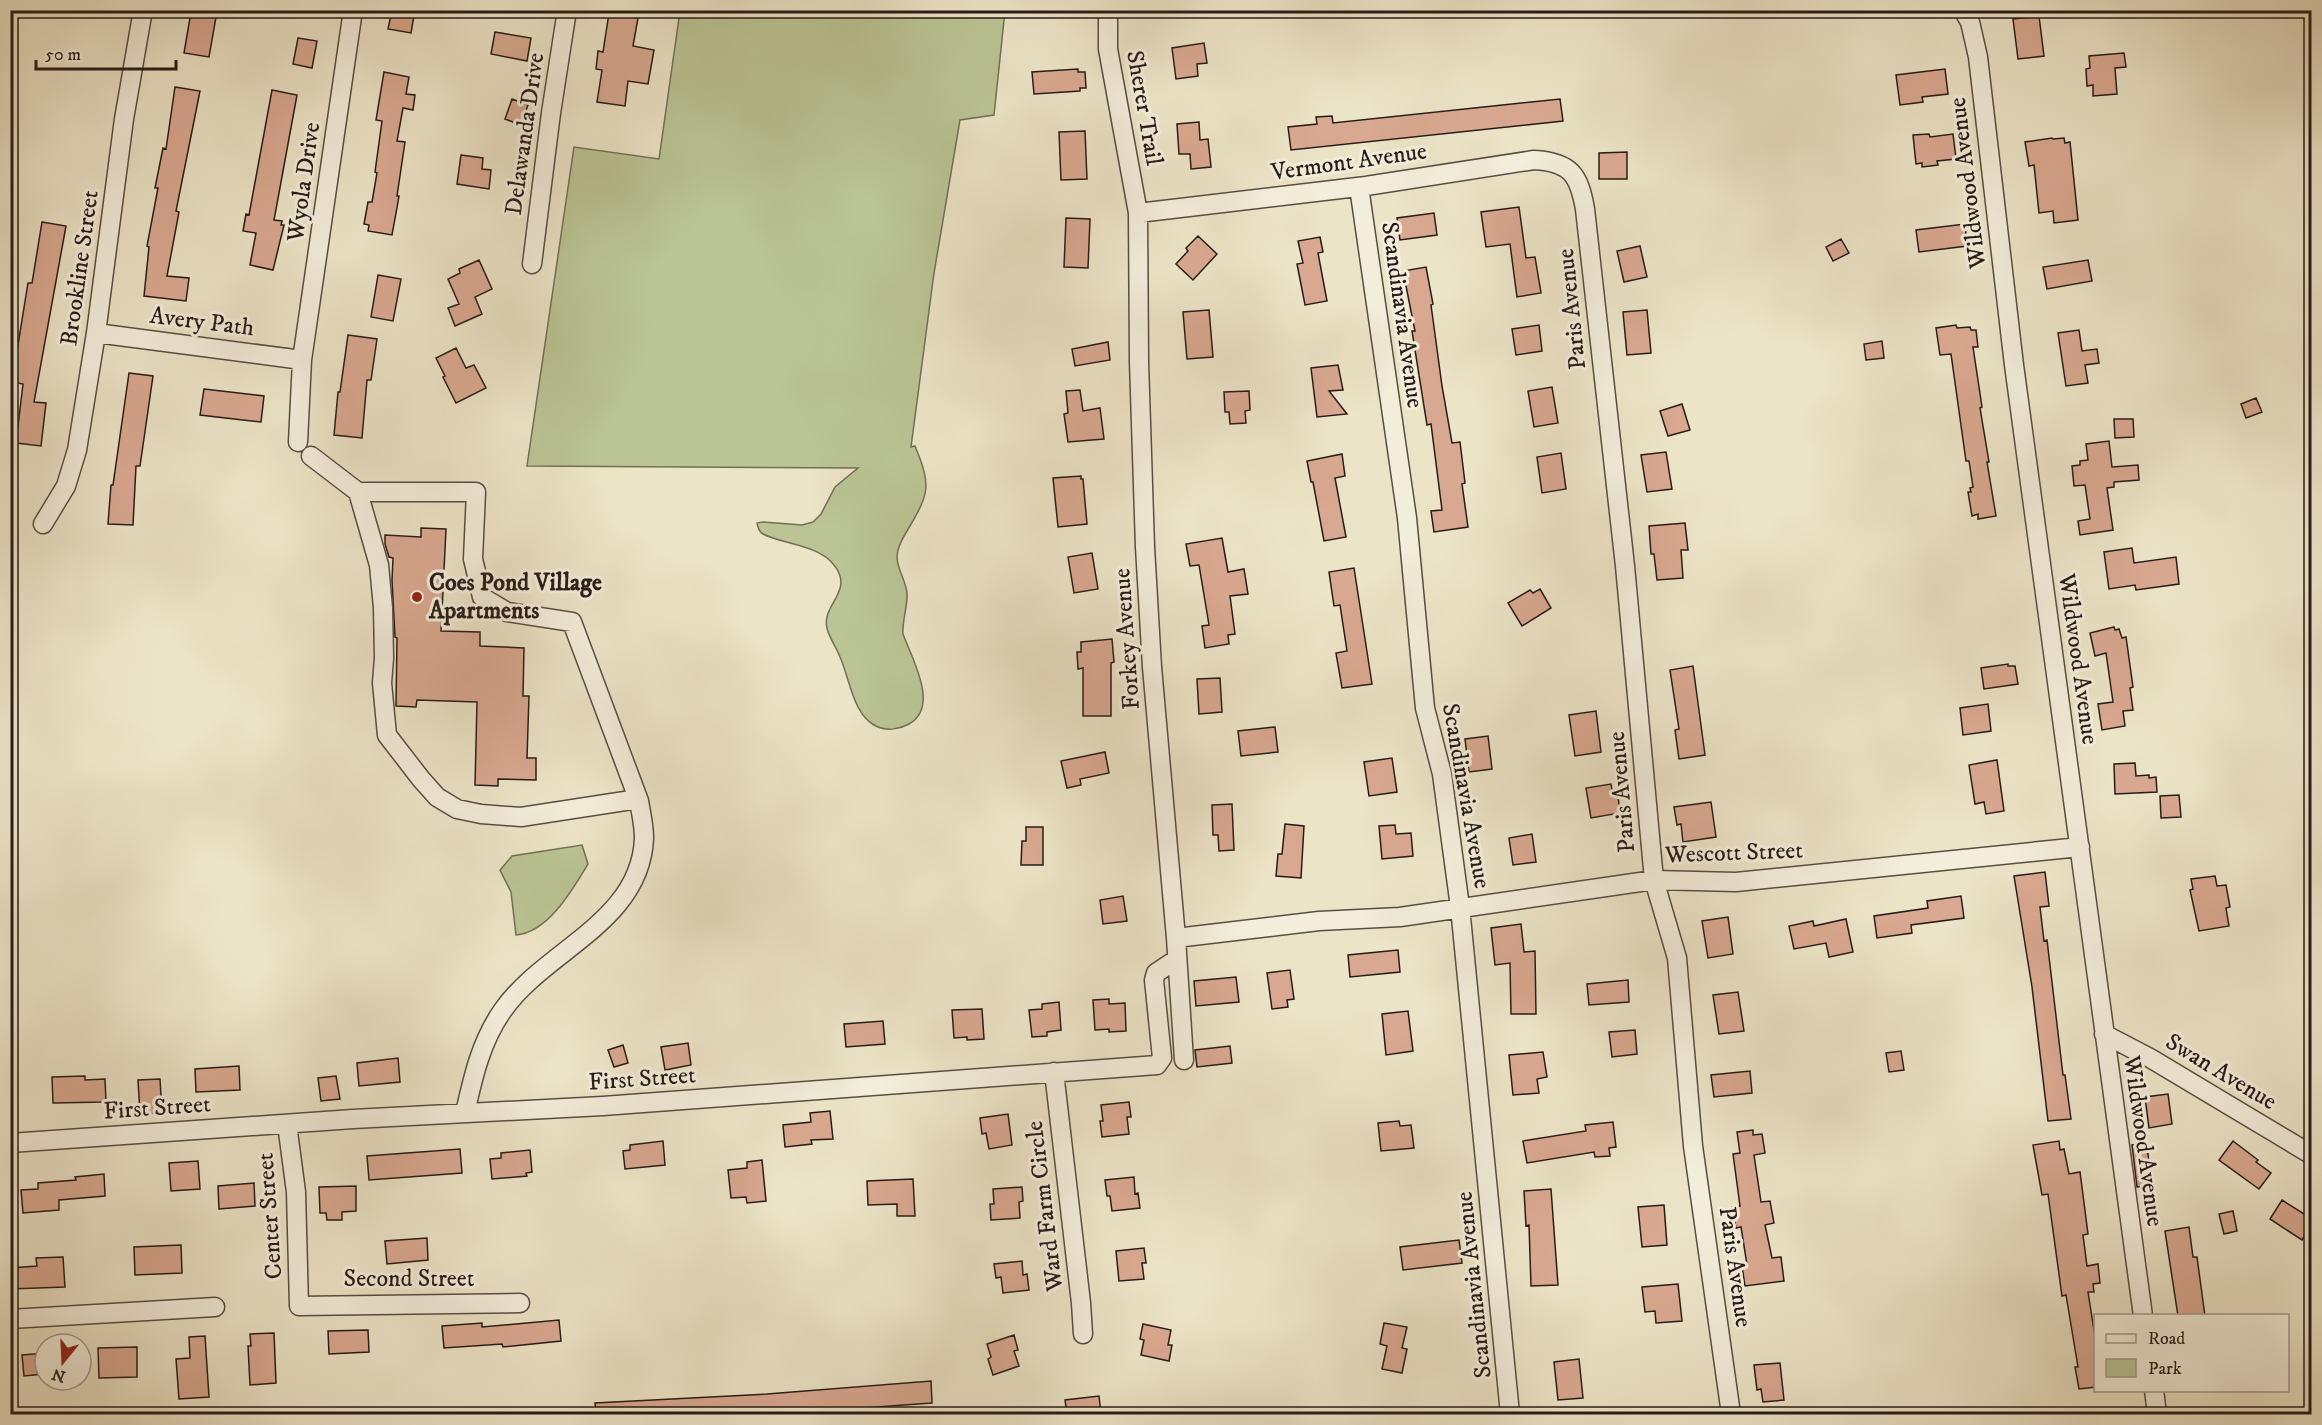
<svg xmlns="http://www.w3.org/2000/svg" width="2322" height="1425" font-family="'IM FELL DW Pica',serif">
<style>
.green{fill:#bac494;stroke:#707056;stroke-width:1.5}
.building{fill:#d9a890;stroke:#271b17;stroke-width:1.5}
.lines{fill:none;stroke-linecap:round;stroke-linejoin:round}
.minor-casing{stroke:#584d43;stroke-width:21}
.minor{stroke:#f3eddb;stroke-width:18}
.poi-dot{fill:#8f2418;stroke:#f3eddb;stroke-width:2}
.labels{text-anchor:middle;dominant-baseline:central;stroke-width:6;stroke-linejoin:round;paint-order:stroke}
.street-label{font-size:24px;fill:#271b17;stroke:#f3eddb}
.poi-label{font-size:24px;font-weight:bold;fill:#271b17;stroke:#f3eddb;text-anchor:start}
</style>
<rect width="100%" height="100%" fill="#ece4c7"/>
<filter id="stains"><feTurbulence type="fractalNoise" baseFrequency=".00333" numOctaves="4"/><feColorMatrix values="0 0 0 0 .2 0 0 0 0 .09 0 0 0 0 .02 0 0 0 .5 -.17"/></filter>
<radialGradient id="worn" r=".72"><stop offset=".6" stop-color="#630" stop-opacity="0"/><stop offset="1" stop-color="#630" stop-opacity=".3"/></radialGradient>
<path class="green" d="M680,11H1005L994,115L960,120L934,273L911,447L915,446C932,487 929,494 907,531C902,539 897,548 897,557C897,569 906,581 907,593C908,606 902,620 903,634C912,659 940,707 909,724C900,729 888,731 878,727C853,717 850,679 840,657C837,648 829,638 827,628C821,605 855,591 834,565C819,545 782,544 763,534C759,532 758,528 757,523L763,522L802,525L813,522L821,514L835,487L858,468L527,466L574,147L659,159Z
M582,845L588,864C573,889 548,933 516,935L511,892L500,870L512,856Z"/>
<path class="building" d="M392,10H415L411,33L388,29Z
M191,12L216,17L209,57L184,53Z
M609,13L638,18L633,46L654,50L648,84L628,81L625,106L597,102L602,70L596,69L598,51L603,52Z
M2039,16L2044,56L2018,59L2013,19Z
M495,32L531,38L527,61L491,54Z
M298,38L317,41L312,68L293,64Z
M1204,43L1207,63L1197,64L1198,76L1176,79L1172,48Z
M2124,53L2126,67L2115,68L2117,94L2093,96V85L2087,86L2086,69L2090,68L2089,56Z
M1078,69V72H1085L1086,88H1080V91L1034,94L1032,72Z
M1945,69L1948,94L1922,97L1923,102L1900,105L1896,75Z
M384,72L409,77L406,94L415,95L413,110L403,108L397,141L405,142L397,196H399L398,202L392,235L368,231L369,225L364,224L368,202H372L377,173L375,172L382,121L376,120Z
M175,87L200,91L176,211L179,212L167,276L189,278L186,301L144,296L149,247L147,246L158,188H155L163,148L166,149Z
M272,90L297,95L274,220L282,221L281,225H284L273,270L250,265L256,233L243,231L246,214L249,215Z
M512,99L528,105L521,125L505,119Z
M1560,99L1563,121L1291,150L1288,127L1317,124L1316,117L1332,116L1333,123Z
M1199,122L1200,140L1208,139L1211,167L1191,169L1190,154H1179L1177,124Z
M1085,131L1087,179L1061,180L1059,132Z
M1929,134L1930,137L1953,134L1956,159L1937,161L1938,165L1922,167V163L1916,164L1913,135Z
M2052,138L2053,139L2064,138L2065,143L2070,142L2078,220L2054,223L2053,211L2039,213L2034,165L2029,166L2025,142Z
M1627,152V179H1599V153Z
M461,155L483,158L482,169L491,170L489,189L457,184Z
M1519,207L1526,258L1535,257L1541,293L1517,297L1510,244L1486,247L1481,212Z
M1434,213L1437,235L1400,240L1397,218Z
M1066,218L1090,219L1088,268L1064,267Z
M42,222L66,226L34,402L46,403L41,446L16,443L23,384L12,382L28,283H32Z
M1965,224L1967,246L1919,252L1916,230Z
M1198,236L1217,254L1193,280L1176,264L1188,251L1186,248Z
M1320,237L1323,252L1318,253L1327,301L1305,305L1297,264L1303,263L1298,241Z
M1841,239L1849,253L1833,261L1826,247Z
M1640,246L1647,277L1624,282L1617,251Z
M479,260L492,289L475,297L482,314L455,326L448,308L459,304L448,279L460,273L459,269Z
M2088,260L2092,281L2047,289L2043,267Z
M1426,267L1433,304L1431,305L1442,386L1452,443L1460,442L1465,483L1462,484L1468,527L1434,532L1431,511L1442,510L1431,424L1427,425L1412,331H1415L1403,271Z
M378,275L401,279L393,321L371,317Z
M1209,310L1213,357L1187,359L1183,312Z
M1647,310L1651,353L1627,355L1623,312Z
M1539,325L1542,351L1516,355L1512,329Z
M1956,325L1957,328L1970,327L1971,330H1976L1978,347H1973L1982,407L1980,408L1989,462H1987L1996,516L1978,519V514L1972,516L1968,492H1971L1970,488L1973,487L1969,461H1966L1951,354L1940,355L1936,328Z
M2079,330L2082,351L2097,349L2099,363L2085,365L2088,383L2066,386L2058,333Z
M348,335L377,339L371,380H367L362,438L334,435L338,392H340Z
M1882,341L1884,358L1866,360L1864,344Z
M1108,342L1110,360L1075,366L1072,349Z
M456,348L466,368L474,365L486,388L456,403L443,377L445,376L436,358Z
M1338,365L1343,390L1329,391L1347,414L1317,417L1311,368Z
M129,373L153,376L140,466H136L133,525L108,524L111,485H113Z
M1552,387L1558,423L1534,427L1528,391Z
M204,389L264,396L261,422L200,415Z
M1080,390L1083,411L1100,408L1104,439L1068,442L1064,414L1068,413L1066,391Z
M1249,391L1250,410L1245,411L1246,423L1230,424L1229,412H1225L1224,392Z
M2256,398L2262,412L2246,418L2241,404Z
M1682,404L1690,430L1668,436L1660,411Z
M2114,419H2133L2134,437L2115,438Z
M2109,441L2112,467L2138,465L2139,480L2114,482V487L2107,488L2113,530L2080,535L2078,521L2090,519L2085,485L2074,486L2072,466L2080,465V461L2088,460L2086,444Z
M1666,452L1672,489L1647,492L1641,455Z
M1561,453L1566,489L1542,493L1537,457Z
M1342,454L1345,476L1335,478L1346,537L1324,541L1313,482H1311L1307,461Z
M1081,476V479H1083L1087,524L1058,527L1053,478Z
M1685,523L1688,550H1681L1683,578L1657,580L1654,554H1651L1649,526Z
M421,528L446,529L441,631L480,632V646L524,648L523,696H529L527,758H536V780L498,779V786L475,785L477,702L417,700L416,707L396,706L397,638L395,637L392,580L393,558L389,557L385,544V535L421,537Z
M1222,538L1228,572L1244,569L1248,594L1230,596L1235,634L1228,635L1229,644L1205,648L1202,626L1209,625L1199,565L1190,566L1186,544Z
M2132,548L2134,563L2176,557L2179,584L2136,590L2135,585L2109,589L2104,552Z
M1092,553L1098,589L1074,593L1068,557Z
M1354,568L1372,684L1342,688L1336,653L1347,651L1340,605L1334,606L1329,572Z
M1540,589L1551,608L1522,626L1508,603L1530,590L1533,593Z
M2114,627L2115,630L2119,629L2122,638L2126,637L2133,687L2130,688L2133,710L2123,711L2125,726L2102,730L2098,704L2113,702L2106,653L2095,656L2090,633Z
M1112,639L1114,662L1111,663V716H1083V668L1078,669L1077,652H1081V642Z
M2008,664V666H2015L2018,684L1984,689L1981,668Z
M1693,666L1705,755L1679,759L1675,730L1679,729L1670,670Z
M1220,678L1222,712L1199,714L1197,679Z
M1988,704L1991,731L1963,735L1960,708Z
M1596,711L1601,752L1575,756L1569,715Z
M1275,727L1278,752L1241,756L1238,731Z
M1488,736L1492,769L1469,772L1465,739Z
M1105,752L1109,773L1080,779L1081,785L1067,788L1061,761Z
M1392,758L1397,792L1369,796L1364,762Z
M1997,760L2004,811L1986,814L1984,802L1975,804L1969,765Z
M2135,763L2136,776L2149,775V778L2156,777L2157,792L2115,794L2114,764Z
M1611,784L1613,797L1618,796L1620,813L1591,818L1586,788Z
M2179,795L2181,817L2161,818L2160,796Z
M1711,802L1716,837L1683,842L1681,824L1677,825L1674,807Z
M1232,804L1234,850L1219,851L1218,835H1213L1212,805Z
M1285,824L1304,826L1301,878L1276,876L1278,854H1282Z
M1395,825L1396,834L1411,833L1413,856L1382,859L1379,826Z
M1026,827H1043V865H1021L1022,841H1026Z
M1532,834L1536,862L1513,865L1509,838Z
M2045,872L2049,906L2040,907L2044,941L2047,940L2063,1075H2065L2071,1119L2048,1121L2032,987L2014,876Z
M2215,876L2217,886L2226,885L2230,907L2226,908L2229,926L2199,931L2190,890L2193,889L2191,879Z
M1123,896L1127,921L1103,924L1100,900Z
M1961,896L1964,918L1911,925L1912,933L1877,938L1874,916L1928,908L1927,901Z
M1728,917L1733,954L1708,958L1702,921Z
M1846,919L1853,952L1829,957L1826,943L1794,949L1789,926L1813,921L1814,926Z
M1521,924L1524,952L1535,951L1536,1014H1511L1510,963L1495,965L1491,928Z
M1398,950L1400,972L1350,977L1348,955Z
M1290,970L1294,999L1287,1000L1288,1007L1272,1009L1267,973Z
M1236,977L1239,1002L1196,1006L1194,981Z
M1628,980L1629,1002L1589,1005L1587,984Z
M1738,992L1744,1031L1719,1034L1713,995Z
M1109,999V1004L1125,1003L1126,1031L1109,1032V1029L1095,1030L1093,1000Z
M1059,1002L1061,1030L1047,1032V1036L1032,1037L1029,1010L1042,1009V1004Z
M982,1009L984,1039L967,1040V1037L954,1038L952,1010Z
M1408,1011L1413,1051L1386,1055L1382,1014Z
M883,1021L885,1044L846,1047L844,1024Z
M1635,1030L1637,1054L1612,1057L1609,1032Z
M688,1043L691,1065L665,1070L661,1047Z
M623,1045L628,1063L614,1067L608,1050Z
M1230,1046L1232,1063L1197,1067L1195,1050Z
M1901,1051L1904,1070L1889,1072L1886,1053Z
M1543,1052L1547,1077L1537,1079L1539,1093L1513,1095L1509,1055Z
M398,1058L400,1082L359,1086L357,1063Z
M239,1066L240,1090L196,1092L195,1069Z
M1750,1071L1752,1093L1714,1097L1711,1075Z
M85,1076V1080L105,1079L106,1102L53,1103L52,1077Z
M336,1076L340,1099L321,1101L318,1078Z
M160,1079L162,1113L140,1114L138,1080Z
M2168,1094L2172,1124L2149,1128L2145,1097Z
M1129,1102L1131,1117H1127L1129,1134L1102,1137L1100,1121H1103L1101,1105Z
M830,1111L833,1139L811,1140L812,1144L785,1147L783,1125L811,1122L810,1113Z
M1008,1114L1012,1145L989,1149L986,1133L982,1134L980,1118Z
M1399,1121L1400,1126L1411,1125L1414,1148L1381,1151L1378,1123Z
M1613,1122L1616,1147L1609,1148L1610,1156L1595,1157L1594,1152L1527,1163L1523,1141L1586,1131L1585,1125Z
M1753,1130V1135L1762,1134L1765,1153L1754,1155L1761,1202L1770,1201L1774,1223L1765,1225L1772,1258L1781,1257L1784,1281L1745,1286L1742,1266L1747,1265L1741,1227L1736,1228L1732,1207L1740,1206L1733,1154L1740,1153L1737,1132Z
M663,1141L665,1165L625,1169L623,1151L630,1150V1145Z
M2059,1141L2060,1150L2064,1149L2069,1174L2080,1172L2088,1234L2083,1235L2087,1266L2098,1264L2100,1283L2093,1284L2094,1292H2088L2096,1343V1387L2079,1389L2075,1367H2078L2066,1295L2062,1296L2048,1194L2042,1195L2033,1145Z
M2233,1141L2258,1160L2256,1162L2271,1173L2259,1189L2219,1160Z
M2147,1143L2151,1186L2137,1187L2132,1145Z
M460,1149L462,1173L369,1180L367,1156Z
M530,1150L532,1172L526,1173L527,1176L492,1179L490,1159L501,1158V1153Z
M762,1160L766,1201L747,1203L746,1197L731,1198L728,1170L747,1168V1162Z
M198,1161L200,1189L171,1191L169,1163Z
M104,1174L105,1196L59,1200V1210L23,1213L21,1190L38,1189V1183L76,1180L75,1177Z
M1134,1177L1135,1194L1138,1193L1140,1208L1112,1211L1110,1196H1107L1105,1180Z
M913,1179L915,1216H897V1204L868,1205L867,1181Z
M254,1183L255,1206L219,1209L218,1186Z
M356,1186V1211L342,1212V1220H327L326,1213H320L319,1187Z
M1022,1187L1023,1201L1019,1202L1020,1218L991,1220L990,1204H994L993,1189Z
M1551,1189L1558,1285L1531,1286L1529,1225L1526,1226L1524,1191Z
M2282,1200L2312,1219V1224L2302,1240L2270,1219Z
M1664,1205L1667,1245L1642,1247L1638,1207Z
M2233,1211L2237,1231L2224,1234L2219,1214Z
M2189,1227L2193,1257H2197L2205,1316H2178L2165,1231Z
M427,1238L428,1260L387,1264L385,1241Z
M1459,1240L1462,1263L1403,1270L1400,1247Z
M181,1245L182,1273L135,1275L134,1247Z
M1144,1248L1146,1263H1142L1144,1279L1119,1281L1116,1251Z
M63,1257L65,1287L10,1289V1268L37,1266L36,1258Z
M1022,1261L1023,1275L1027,1274L1029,1290L1003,1293L1001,1277L996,1278L994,1264Z
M1678,1284L1682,1321L1656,1323L1655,1311L1645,1312L1642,1287Z
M559,1320L561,1341L503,1347L502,1344L444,1348L442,1326L482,1323V1327Z
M1384,1323L1407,1327L1402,1348L1407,1349L1402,1373L1382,1369L1387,1346L1380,1344Z
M1143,1324L1171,1330L1168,1345H1172L1169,1361L1141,1355L1144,1340L1140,1339Z
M368,1330L369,1352L329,1354L328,1331Z
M274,1333L276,1383L250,1385L248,1346H251L250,1334Z
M1014,1335L1018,1350L1014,1351L1019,1366L993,1375L988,1359L991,1357L987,1344Z
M205,1336L209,1397L179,1399L176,1359L190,1358L189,1337Z
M137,1347V1377L99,1378L98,1348Z
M45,1353V1374L24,1376L22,1355Z
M1579,1359L1583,1398L1558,1400L1554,1362Z
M1780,1363L1784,1400L1763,1402L1761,1389L1757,1390L1754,1365Z
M931,1381L932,1403L778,1414H596L595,1403L767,1394Z
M1099,1396L1101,1414H1067L1065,1400Z"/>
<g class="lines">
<defs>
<path id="minor" d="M1108,10V49L1138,213L1139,362L1145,547L1152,667L1176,938L1184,1060
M1963,10L1970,22L1978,57L2014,365L2143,1316
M1359,187L1407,518L1425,708L1442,774L1460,907L1510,1414
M1138,213L1366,186L1534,160C1571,162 1579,175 1585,209L1625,566L1654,880L1677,958L1693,1146L1731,1414
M532,264L551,113L567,10
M96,333L302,360
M298,442L302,360L353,10
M311,456L358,492H476L473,559L482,597L507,612L572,622L639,801C641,813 644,825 644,838C641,922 545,950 503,1010C481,1041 473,1077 465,1113
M358,492L379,565L383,608L384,658L382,683L387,735L421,779L437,797L457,809L481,814L521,817L638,799
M43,524L66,486L77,450L96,333L124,119L143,10
M1176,938L1319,921L1400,917L1654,880L1736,882L2080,847
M2104,1034L2150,1058L2312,1155
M1054,1072L1081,1303L1083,1334
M287,1124L296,1192L299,1306L520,1303
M10,1143L353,1119L603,1106L1157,1065L1162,1058L1154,980L1156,973L1177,959
M10,1319L215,1307
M2154,1390L2157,1414"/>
</defs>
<use href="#minor" class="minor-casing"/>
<use href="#minor" class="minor"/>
</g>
<circle class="poi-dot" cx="417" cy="597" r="6"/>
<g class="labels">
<g class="street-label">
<text transform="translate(1144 108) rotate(80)">Sherer Trail</text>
<text transform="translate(525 134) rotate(-82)">Delawanda Drive</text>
<text transform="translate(1349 162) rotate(-8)">Vermont Avenue</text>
<text transform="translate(304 182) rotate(-82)">Wyola Drive</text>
<text transform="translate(1968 183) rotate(-97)">Wildwood Avenue</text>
<text transform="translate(80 268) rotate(-82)">Brookline Street</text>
<text transform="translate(1572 309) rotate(-96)">Paris Avenue</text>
<text transform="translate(1402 315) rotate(82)">Scandinavia Avenue</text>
<text transform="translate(202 322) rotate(7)">Avery Path</text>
<text transform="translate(1127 639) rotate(-94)">Forkey Avenue</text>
<text transform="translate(2078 659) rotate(82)">Wildwood Avenue</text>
<text transform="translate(1622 792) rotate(-95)">Paris Avenue</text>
<text transform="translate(1466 796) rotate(80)">Scandinavia Avenue</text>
<text transform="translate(1734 853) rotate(-2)">Wescott Street</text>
<text transform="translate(2221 1072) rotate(31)">Swan Avenue</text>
<text transform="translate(642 1079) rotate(-4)">First Street</text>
<text transform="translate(157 1108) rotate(-4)">First Street</text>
<text transform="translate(2143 1141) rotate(82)">Wildwood Avenue</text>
<text transform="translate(1045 1206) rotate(-97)">Ward Farm Circle</text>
<text transform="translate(270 1216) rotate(-94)">Center Street</text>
<text transform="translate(1735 1267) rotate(82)">Paris Avenue</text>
<text x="409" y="1279">Second Street</text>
<text transform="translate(1474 1285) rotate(-96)">Scandinavia Avenue</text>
</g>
<g class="poi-label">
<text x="429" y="583">Coes Pond Village<tspan x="429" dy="28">Apartments</tspan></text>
</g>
</g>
<rect width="2322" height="1425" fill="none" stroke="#ece4c7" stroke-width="36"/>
<rect x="12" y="12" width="2298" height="1401" fill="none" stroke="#271b17" stroke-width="3"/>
<rect x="18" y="18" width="2286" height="1389" fill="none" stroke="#271b17" stroke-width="1.5"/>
<rect x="2094" y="1314" width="195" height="78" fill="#f3eddb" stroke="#a1998d" stroke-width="1.5"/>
<rect x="2106" y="1334" width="30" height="9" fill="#f3eddb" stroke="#a1998d" stroke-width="1.5"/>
<text x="2148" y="1344" font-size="18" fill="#271b17">Road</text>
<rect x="2106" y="1359" width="30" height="18" fill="#bac494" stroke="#a1998d" stroke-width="1.5"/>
<text x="2148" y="1374" font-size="18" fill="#271b17">Park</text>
<g transform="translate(63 1362) rotate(198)"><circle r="28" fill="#f3eddb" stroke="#a1998d" stroke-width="1.5"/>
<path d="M0-4.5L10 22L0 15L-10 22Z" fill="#8f2418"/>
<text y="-9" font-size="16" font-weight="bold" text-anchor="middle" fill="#271b17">N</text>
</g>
<path d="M36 60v9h140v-9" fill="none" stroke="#271b17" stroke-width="3"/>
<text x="45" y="60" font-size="18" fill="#271b17" stroke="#f3eddb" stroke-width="4.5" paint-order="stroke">50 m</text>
<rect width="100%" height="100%" filter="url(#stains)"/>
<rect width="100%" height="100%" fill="url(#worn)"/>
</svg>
